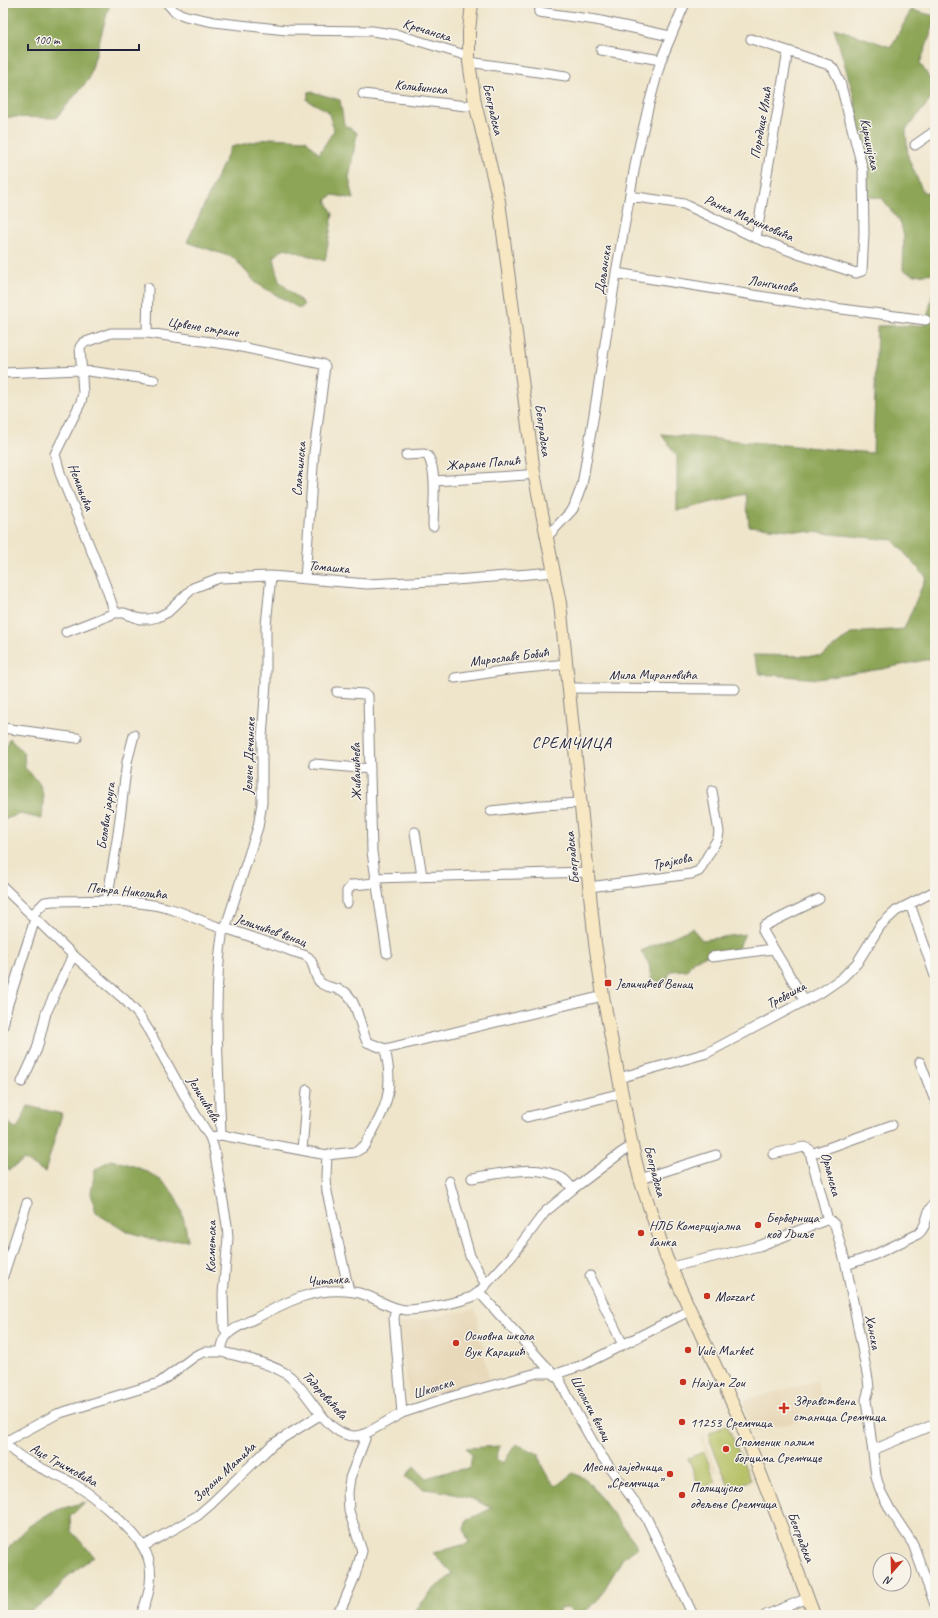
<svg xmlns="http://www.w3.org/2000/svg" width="938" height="1618" font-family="Caveat,sans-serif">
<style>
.built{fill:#e8d9ba}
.green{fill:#b2be5f;stroke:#6a704d}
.forest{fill:#8da556;stroke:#586448}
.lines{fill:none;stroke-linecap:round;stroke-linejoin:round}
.street-casing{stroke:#888483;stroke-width:11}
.secondary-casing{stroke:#888483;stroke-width:14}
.street{stroke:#fff;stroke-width:9}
.secondary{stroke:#f7e8c3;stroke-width:12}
.poi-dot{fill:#c8321e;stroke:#f7f3e8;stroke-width:1.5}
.labels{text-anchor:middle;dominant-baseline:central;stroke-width:3;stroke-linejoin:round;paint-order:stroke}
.street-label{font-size:14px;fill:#22223b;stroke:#f7f3e8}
.poi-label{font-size:14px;fill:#22223b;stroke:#f7f3e8;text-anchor:start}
.quarter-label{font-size:16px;letter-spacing:1px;fill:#22223b;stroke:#f7f3e8}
</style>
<rect width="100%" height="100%" fill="#f7f3e8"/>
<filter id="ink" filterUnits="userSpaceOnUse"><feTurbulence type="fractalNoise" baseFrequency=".025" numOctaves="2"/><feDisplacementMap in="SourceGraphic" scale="8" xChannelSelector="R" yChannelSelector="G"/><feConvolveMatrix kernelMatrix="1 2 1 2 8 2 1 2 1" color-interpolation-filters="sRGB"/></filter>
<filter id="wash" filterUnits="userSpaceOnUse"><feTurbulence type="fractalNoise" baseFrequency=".012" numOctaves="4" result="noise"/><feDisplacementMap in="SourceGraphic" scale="16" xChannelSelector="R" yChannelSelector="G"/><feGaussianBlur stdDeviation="0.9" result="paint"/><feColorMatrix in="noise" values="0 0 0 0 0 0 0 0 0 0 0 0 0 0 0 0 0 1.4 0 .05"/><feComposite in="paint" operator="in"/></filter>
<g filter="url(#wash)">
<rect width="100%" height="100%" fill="#efe5cb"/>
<path class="built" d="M476,1309L489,1380L409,1401L399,1324Z
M817,1381L826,1415L753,1432L742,1401Z
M703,1436L718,1472L714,1473L699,1438Z"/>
<path class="green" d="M727,1425L751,1480L730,1489L709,1438L710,1433Z
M704,1452L716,1482L700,1489L688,1458Z"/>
<path class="forest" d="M3,3H110L89,79L56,118L3,117Z
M911,10L935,16V22L920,63L935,87V94L906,130L908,157L923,192L935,193V273L915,275L903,270L904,237L901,224L882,198L869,197L853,93L834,28L891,47Z
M309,91L340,100L344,124L357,133L349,178L354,199L333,195L326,200L333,214L325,261L285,248L274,257L279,281L304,304L300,309L256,283L234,258L187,242L231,147L271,138L306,140L319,154L334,130L328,111L307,100Z
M935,286V658L882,669L818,679L760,674L753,655L822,656L852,633L904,629L926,577L893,540L749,526L746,494L677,511V456L661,434L873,453L877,326L925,325Z
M10,738L24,753L25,768C46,787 44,792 42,819L20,814L3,820V754Z
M692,928L702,940L745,934L737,950L705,956L694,960L687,970L670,971L666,984L651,979L649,964L641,951Z
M28,1106L62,1114L45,1172L24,1160L9,1170L3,1165V1119L17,1129Z
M110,1160C133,1164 158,1173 173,1193C182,1206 185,1225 188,1240L159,1241L125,1231L96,1213L91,1193L95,1170Z
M516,1444L539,1454C541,1468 547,1476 556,1486L573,1473L586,1479L634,1541L637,1548L623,1558L597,1602L579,1615H576L568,1608L559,1609V1615H411L436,1587L453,1574L433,1553L469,1543L464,1529L467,1520L492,1508L472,1499L446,1492L424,1489L406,1477L414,1466L426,1478L451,1471L470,1468L472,1455L466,1448L500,1446L496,1459L503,1463Z
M85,1502L70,1517L71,1531L94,1556L67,1577L50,1598L24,1615H3V1554L29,1526L53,1511Z"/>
</g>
<g filter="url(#ink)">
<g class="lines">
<defs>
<path id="street" d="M167,3L175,12L186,16L214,22L286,30L372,31L399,35L468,56
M539,12L596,20L670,36
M751,39L788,51L756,238
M601,50L661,60
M469,62L566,76
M363,94L466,106L475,103
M915,145L935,131
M630,196L684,204L756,238L801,255L856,273L862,271L864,234L863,170L840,82L833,68L829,65L788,51
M616,273L834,308L926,320
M147,333L148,288
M3,373L81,370L154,380
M406,455L424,454L428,456C438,474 433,506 433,526
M434,481L526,475L534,473
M547,537L573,509L582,485L595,408L616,273L636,160L648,108L661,60L685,3
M115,613L105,584L61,476L55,454L81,402L83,393L80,347L83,343L111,333H147L232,345L322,364L325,366L314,452L305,579
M66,632L115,613H124L140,619H149L158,617L168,612L193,588L219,578L271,576L367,584L455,580L554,572
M455,678L515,669L567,664
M569,688L735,689
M337,692L364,694L368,696L372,852L387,953
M3,728L77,738
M314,764L370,769
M491,811L542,805L581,803
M415,832L422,876
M375,878L588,872
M3,887L73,955L125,1000L138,1014L149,1031L192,1109L210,1137L214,1149L227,1225L228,1238L223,1294L224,1328L228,1334
M589,887L691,874L699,871L718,838L719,832L712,791
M107,901L118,834L127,762L134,735
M347,903V891L352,885L376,883
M910,904L935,976
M31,916L45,902L53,901C89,900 132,899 167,908C189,913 209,927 231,930C252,937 273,944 294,952C298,953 305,955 308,957C316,964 313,978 322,984C329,988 338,988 345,992C357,1001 360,1027 367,1042L385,1049L603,996
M223,929L226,926L258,827L262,803V738L266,683V625L271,576
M712,957L773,949
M805,1001L763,931L764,926L819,899
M3,1026L7,1007L35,919
M920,1062L935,1101
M619,1078L707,1053L823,991L842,978L857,963L880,926L896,911L935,891
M22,1082L37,1049L46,1013L73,955
M527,1117L622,1093
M221,1135C219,1067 212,997 223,929
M210,1137L221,1135L327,1155L355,1152L362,1148L366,1144C386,1107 395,1092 385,1049
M302,1150L307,1090
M773,1154L804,1147L809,1149L828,1220
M811,1154L892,1125
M327,1155L326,1176L327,1192L349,1291
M472,1178C499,1174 536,1163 562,1178C566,1180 569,1185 573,1189
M640,1179L716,1155
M449,1181L470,1256L486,1285
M846,1265L872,1256L918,1234C929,1226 925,1210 935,1203
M671,1267L759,1246L826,1220H830L835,1225L846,1265L868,1379L869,1389L866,1400L876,1476L880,1490L891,1511L913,1544L935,1605
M3,1276L27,1203
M590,1276L623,1345
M479,1292L545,1365L559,1379L577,1414L598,1451L647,1519L693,1615
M396,1308L394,1318L402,1413
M221,1352C240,1356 268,1363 285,1373C310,1388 329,1448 365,1434
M4,1442C22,1463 50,1471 74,1484C88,1492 101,1503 113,1514C150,1547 161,1567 141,1615
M3,1443L57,1414L159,1383L195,1356L204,1352H221C222,1346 223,1339 227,1335C234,1327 246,1323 256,1318C288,1301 317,1286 354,1292C372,1294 387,1309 406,1310C423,1310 455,1303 472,1297L479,1292L512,1256L545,1212L573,1189L622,1152L632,1146
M873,1450L935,1424
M144,1546L197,1516L211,1504L273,1444L320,1415
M335,1615L342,1607L355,1576L362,1551L349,1511L348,1492L350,1478L365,1439V1434L402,1413L447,1398L537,1373H559L583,1365L691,1310
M766,1615L808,1598"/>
<path id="secondary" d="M472,3L469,31V62L475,103L499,201L534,473L560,603L595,943L603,996L632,1146L640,1179L666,1257L739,1418L782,1529L814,1615"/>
</defs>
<use href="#street" class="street-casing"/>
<use href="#secondary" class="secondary-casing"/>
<use href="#street" class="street"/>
<use href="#secondary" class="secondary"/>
</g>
</g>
<g class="poi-dot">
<rect x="604" y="979" width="8" height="8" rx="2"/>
<circle cx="758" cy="1225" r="4"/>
<circle cx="641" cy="1233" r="4"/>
<circle cx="707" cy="1296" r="4"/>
<circle cx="456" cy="1343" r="4"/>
<circle cx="688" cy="1350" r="4"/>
<circle cx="683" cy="1382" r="4"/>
<path d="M782 1402h4v4h4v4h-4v4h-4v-4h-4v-4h4z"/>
<circle cx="682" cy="1422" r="4"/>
<circle cx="726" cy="1449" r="4"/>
<circle cx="670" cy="1474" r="4"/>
<circle cx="682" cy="1495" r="4"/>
</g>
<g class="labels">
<g class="street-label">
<text transform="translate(427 30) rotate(17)">Кречанска</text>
<text transform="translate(421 87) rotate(6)">Колибинска</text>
<text transform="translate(493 109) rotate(77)">Београдска</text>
<text transform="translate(761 123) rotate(-80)">Породице Илић</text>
<text transform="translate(870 144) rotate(78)">Кириџијска</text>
<text transform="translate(749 218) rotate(24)">Ранка Маринковића</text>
<text transform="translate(603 270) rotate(-81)">Дољанска</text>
<text transform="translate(773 284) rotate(9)">Лонгинова</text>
<text transform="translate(203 327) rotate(9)">Црвене стране</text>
<text transform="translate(543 430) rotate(82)">Београдска</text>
<text transform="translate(483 463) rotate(-4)">Жаране Папић</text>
<text transform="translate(299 469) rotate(-85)">Слатинска</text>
<text transform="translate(81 487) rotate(69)">Немањића</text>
<text transform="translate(329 567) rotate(5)">Томашка</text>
<text transform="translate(509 657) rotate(-7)">Мирославе Бобић</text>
<text x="653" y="674">Мила Мирановића</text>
<text transform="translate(249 756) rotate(-88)">Јелене Дечанске</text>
<text transform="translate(356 772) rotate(-91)">Живанићева</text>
<text transform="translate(106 816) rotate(-82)">Белових јаруга</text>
<text transform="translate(572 858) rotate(-96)">Београдска</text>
<text transform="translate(672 861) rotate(-11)">Трајкова</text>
<text transform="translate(127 891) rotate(5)">Петра Николића</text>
<text transform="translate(271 930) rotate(19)">Јеличићев венац</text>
<text transform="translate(786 995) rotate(-28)">Требешка</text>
<text transform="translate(204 1099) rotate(59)">Јеличићева</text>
<text transform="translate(655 1171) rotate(75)">Београдска</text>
<text transform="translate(831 1174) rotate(75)">Орланска</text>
<text transform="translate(211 1247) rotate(-89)">Косметска</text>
<text transform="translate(328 1280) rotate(-4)">Читачка</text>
<text transform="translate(873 1332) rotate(79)">Ханска</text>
<text transform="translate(433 1388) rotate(-18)">Школска</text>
<text transform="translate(325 1395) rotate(48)">Тодоровићева</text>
<text transform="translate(591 1408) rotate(62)">Школски венац</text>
<text transform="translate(64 1465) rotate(29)">Аце Тричковића</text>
<text transform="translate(224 1472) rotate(-43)">Зорана Матића</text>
<text transform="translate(801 1537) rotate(69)">Београдска</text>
</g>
<g class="poi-label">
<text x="616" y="983">Јеличићев Венац</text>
<text x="766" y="1217">Берберница<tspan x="766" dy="16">код Љиље</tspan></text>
<text x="649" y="1225">НЛБ Комерцијална<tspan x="649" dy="16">банка</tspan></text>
<text x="715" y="1296">Mozzart</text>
<text x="464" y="1335">Основна школа<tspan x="464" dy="16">Вук Караџић</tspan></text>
<text x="696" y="1350">Vule Market</text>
<text x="691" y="1382">Haiyan Zou</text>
<text x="793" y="1400">Здравствена<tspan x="793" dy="16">станица Сремчица</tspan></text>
<text x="690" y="1422">11253 Сремчица</text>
<text x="734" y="1441">Споменик палим<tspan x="734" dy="16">борцима Сремчице</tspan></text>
<text x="662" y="1466" text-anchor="end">Месна заједница<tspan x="662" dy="16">„Сремчица”</tspan></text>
<text x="690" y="1487">Полицијско<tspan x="690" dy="16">одељење Сремчица</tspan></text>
</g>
<g class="quarter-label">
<text x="572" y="743">СРЕМЧИЦА</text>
</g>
</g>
<rect width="938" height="1618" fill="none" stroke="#f7f3e8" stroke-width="16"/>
<g transform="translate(892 1572) rotate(200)"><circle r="19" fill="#f7f3e8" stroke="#a29fa3"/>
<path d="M0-3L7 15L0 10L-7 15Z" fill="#c8321e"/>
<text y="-6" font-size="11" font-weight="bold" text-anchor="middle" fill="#22223b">N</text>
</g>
<path d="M28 44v6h111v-6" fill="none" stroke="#22223b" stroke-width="2"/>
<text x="34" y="44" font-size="12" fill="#22223b" stroke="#f7f3e8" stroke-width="3" paint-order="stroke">100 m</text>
</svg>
